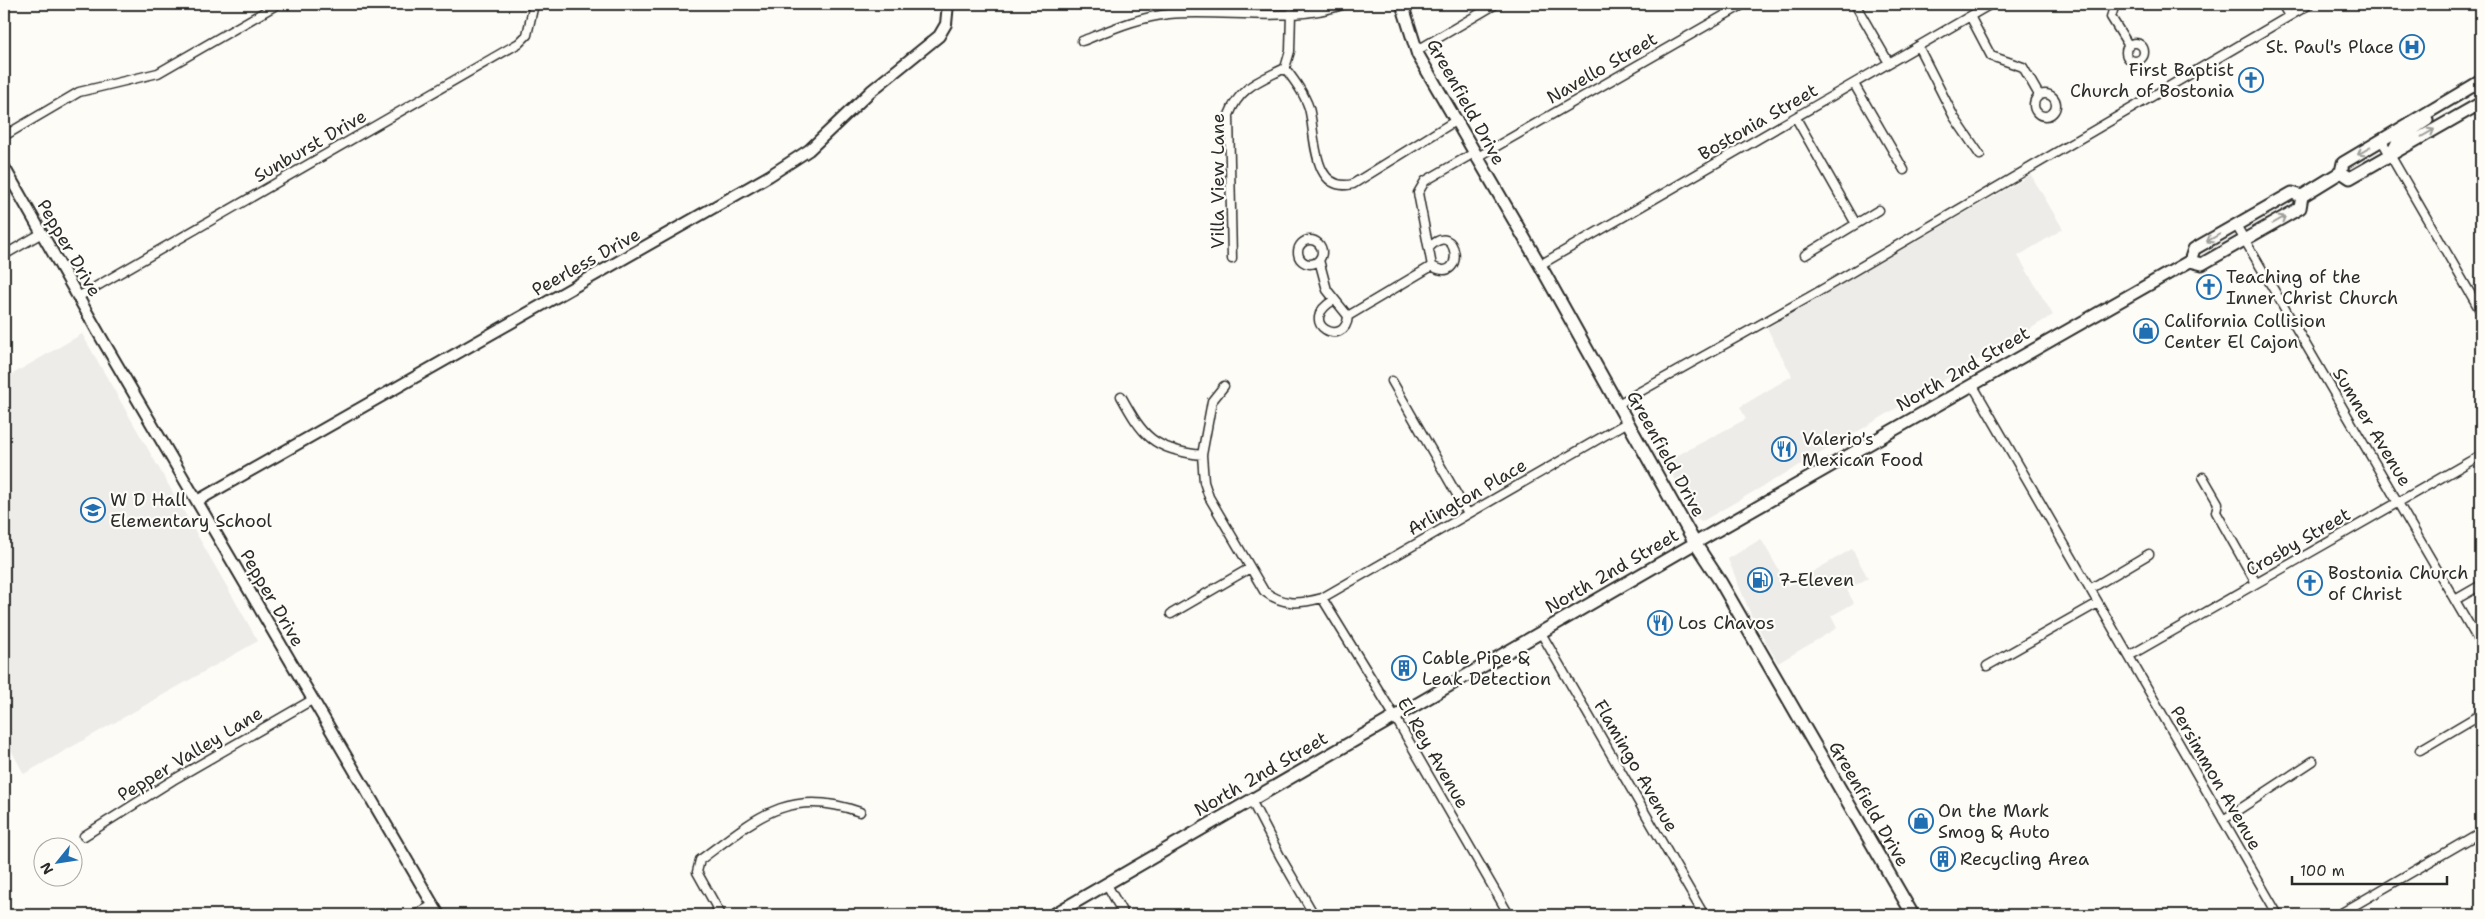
<svg xmlns="http://www.w3.org/2000/svg" width="2485" height="919" font-family="'Shantell Sans',sans-serif">
<style>
.built{fill:#edece8}
.lines{fill:none;stroke-linecap:round;stroke-linejoin:round}
.minor-casing{stroke:#2b2b2b;stroke-width:11}
.tertiary-casing{stroke:#2b2b2b;stroke-width:14}
.secondary-casing{stroke:#2b2b2b;stroke-width:15}
.minor{stroke:#fdfcf7;stroke-width:8}
.tertiary{stroke:#fdfcf7;stroke-width:10}
.secondary{stroke:#fdfcf7;stroke-width:11}
.oneway{stroke:#9e9e9b}
.labels{text-anchor:middle;dominant-baseline:central;stroke-width:4.5;stroke-linejoin:round;paint-order:stroke}
.poi-label{font-size:18px;fill:#2b2b2b;stroke:#fdfcf7;text-anchor:start}
.street-label{font-size:18px;fill:#2b2b2b;stroke:#fdfcf7}
</style>
<rect width="100%" height="100%" fill="#fdfcf7"/>
<filter id="ink" filterUnits="userSpaceOnUse"><feTurbulence type="fractalNoise" baseFrequency=".02" numOctaves="2"/><feDisplacementMap in="SourceGraphic" scale="10" xChannelSelector="R" yChannelSelector="G"/><feConvolveMatrix kernelMatrix="1 2 1 2 8 2 1 2 1" color-interpolation-filters="sRGB"/></filter>
<g filter="url(#ink)">
<path class="built" d="M2031,175L2063,229L2018,256L2053,315L1850,436L1701,522L1696,518L1665,462L1746,419L1740,407L1792,376L1767,328Z
M82,334L258,641L24,774L4,737V379Z
M1761,539L1788,586L1852,549L1868,578L1847,590L1854,603L1831,616L1837,628L1778,663L1751,615L1728,559Z"/>
<g class="lines">
<defs>
<path id="minor" d="M1855,4L1889,63
M2115,4L2111,17L2129,46
M2282,4L2289,16
M1970,16L1991,56L2023,67L2039,95
M1082,41C1110,30 1139,17 1169,14C1226,9 1290,24 1345,4
M2126 52a9 9 0 1 1 18 0a9 9 0 1 1-18 0Z
M1918,46L1954,117L1980,155
M1416,51L1496,4
M1285,68C1294,80 1304,93 1309,108C1316,133 1311,194 1353,184L1455,121
M1854,84L1904,170
M2034 105a11 11 0 1 1 22 0a11 11 0 1 1-22 0Z
M1796,118L1856,224
M4,136L79,92L158,73L278,4
M2382,141L2481,312
M1476,158L1744,4
M2236,225L2481,645
M1298 252a12 12 0 1 1 24 0a12 12 0 1 1-24 0Z
M1429,248C1458,216 1467,287 1432,266
M4,255L42,233
M1805,255L1879,210
M1232,259L1229,115C1240,86 1260,81 1285,68L1290,51L1291,13
M1319,260L1327,290L1348,316L1432,266L1418,193L1425,181L1474,153
M1540,265L1991,4
M78,297L519,43L527,35L534,4
M1334,300C1294,323 1346,350 1348,316
M1392,381L1468,514
M1972,384L2278,915
M1224,386L1212,401L1202,455L1204,482L1209,497L1264,591C1283,606 1300,604 1322,598L1628,422
M1121,396C1143,436 1153,450 1202,455
M1618,404L1811,296L2310,4
M2203,477L2218,503L2216,512L2256,583
M2090,589L2149,554
M1322,598L1395,717L1509,915
M2455,600L2481,585
M1171,614L1250,568
M1541,633L1704,915
M2129,656L2481,455
M1987,666L2098,603
M2420,750L2481,714
M1251,800L1280,856L1314,915
M2223,820L2313,761
M84,836L173,780L312,700
M1106,883L1124,915
M415,915L433,905
M721,915L697,872L700,860C755,819 788,786 860,812
M2338,915L2481,832"/>
<path id="tertiary" d="M4,167L102,339L439,915
M197,501L769,176L809,150L871,91L939,36L946,24L948,4"/>
<path id="secondary" d="M1402,4L1418,55L1540,265L1695,543L1720,581L1913,915
M2391,155L2399,139L2427,120
M2341,172L2350,178L2481,103
M2190,261L2202,264L2300,208L2302,196L2341,172L2343,163L2481,81
M1053,915L1716,531L2190,261L2194,249L2292,193L2302,196"/>
</defs>
<use href="#minor" class="minor-casing"/>
<use href="#tertiary" class="tertiary-casing"/>
<use href="#secondary" class="secondary-casing"/>
<use href="#minor" class="minor"/>
<use href="#tertiary" class="tertiary"/>
<use href="#secondary" class="secondary"/>
</g>
<defs><path id="oneway-shaft" d="M-6 0H5M1.5-3L5.5 0L1.5 3" fill="none" stroke-width="1.6" stroke-linecap="round" stroke-linejoin="round" transform="scale(1.25)"/></defs>
<g class="oneway">
<use href="#oneway-shaft" transform="translate(2428 133) rotate(-30)"/>
<use href="#oneway-shaft" transform="translate(2364 151) rotate(150)"/>
<use href="#oneway-shaft" transform="translate(2279 220) rotate(-30)"/>
<use href="#oneway-shaft" transform="translate(2213 238) rotate(150)"/>
</g>
</g>
<defs>
<symbol id="hospital-ring" viewBox="-11 -11 22 22"><circle r="9.5" fill="#fdfcf7" stroke="#1f6fb2" stroke-width="1.5"/><path d="M-5-5h3v3.5h4V-5h3V5h-3V1.5h-4V5h-3Z" fill="#1f6fb2"/></symbol>
<symbol id="church-ring" viewBox="-11 -11 22 22"><circle r="9.5" fill="#fdfcf7" stroke="#1f6fb2" stroke-width="1.5"/><path d="M-1.2-6h2.4v3.5h3.3v2.4h-3.3V6h-2.4V-.1h-3.3v-2.4h3.3Z" fill="#1f6fb2"/></symbol>
<symbol id="shop-ring" viewBox="-11 -11 22 22"><circle r="9.5" fill="#fdfcf7" stroke="#1f6fb2" stroke-width="1.5"/><path d="M-5-2.5h2.3a2.7 3.5 0 0 1 5.4 0H5L5.5 6h-11ZM-1.5-2.5h3a1.5 2.3 0 0 0-3 0Z" fill="#1f6fb2"/></symbol>
<symbol id="restaurant-ring" viewBox="-11 -11 22 22"><circle r="9.5" fill="#fdfcf7" stroke="#1f6fb2" stroke-width="1.5"/><path d="M-5-6h1v4h1v-4h1v4h1v-4h1v5L-1.5 .5V6h-2V.5L-5-1ZM5-6V6H3V1.5H1.5Q1.5-4 5-6Z" fill="#1f6fb2"/></symbol>
<symbol id="school-ring" viewBox="-11 -11 22 22"><circle r="9.5" fill="#fdfcf7" stroke="#1f6fb2" stroke-width="1.5"/><path d="M0-5L7-2L0 1L-7-2ZM-4 1L0 2.5L4 1V4Q0 6-4 4Z" fill="#1f6fb2"/></symbol>
<symbol id="fuel-ring" viewBox="-11 -11 22 22"><circle r="9.5" fill="#fdfcf7" stroke="#1f6fb2" stroke-width="1.5"/><path d="M-5.5-6h7V0h2V4h1.3V-2.5L3-4.5l.8-.8L6-3V5H2.5V1h-1V6h-7ZM-4.2-4.7v3.2H.2V-4.7Z" fill="#1f6fb2"/></symbol>
<symbol id="building-ring" viewBox="-11 -11 22 22"><circle r="9.5" fill="#fdfcf7" stroke="#1f6fb2" stroke-width="1.5"/><path d="M-4-6H4V6H1V3H-1V6H-4ZM-2.5-4.3h1.7v1.8h-1.7ZM.8-4.3h1.7v1.8H.8ZM-2.5-1h1.7V.8h-1.7ZM.8-1h1.7V.8H.8Z" fill="#1f6fb2"/></symbol>
</defs>
<g fill-rule="evenodd">
<use href="#hospital-ring" x="2398" y="33" width="28" height="28"/>
<use href="#church-ring" x="2237" y="66" width="28" height="28"/>
<use href="#church-ring" x="2195" y="273" width="28" height="28"/>
<use href="#shop-ring" x="2132" y="317" width="28" height="28"/>
<use href="#restaurant-ring" x="1770" y="435" width="28" height="28"/>
<use href="#school-ring" x="79" y="496" width="28" height="28"/>
<use href="#fuel-ring" x="1746" y="566" width="28" height="28"/>
<use href="#church-ring" x="2296" y="569" width="28" height="28"/>
<use href="#restaurant-ring" x="1646" y="609" width="28" height="28"/>
<use href="#building-ring" x="1390" y="654" width="28" height="28"/>
<use href="#shop-ring" x="1907" y="807" width="28" height="28"/>
<use href="#building-ring" x="1929" y="845" width="28" height="28"/>
</g>
<g class="labels">
<g class="poi-label">
<text x="2394" y="47" text-anchor="end">St. Paul's Place</text>
<text x="2234" y="70" text-anchor="end">First Baptist<tspan x="2234" dy="21">Church of Bostonia</tspan></text>
<text x="2226" y="277">Teaching of the<tspan x="2226" dy="21">Inner Christ Church</tspan></text>
<text x="2164" y="321">California Collision<tspan x="2164" dy="21">Center El Cajon</tspan></text>
<text x="1802" y="439">Valerio's<tspan x="1802" dy="21">Mexican Food</tspan></text>
<text x="110" y="500">W D Hall<tspan x="110" dy="21">Elementary School</tspan></text>
<text x="2328" y="573">Bostonia Church<tspan x="2328" dy="21">of Christ</tspan></text>
<text x="1778" y="580">7-Eleven</text>
<text x="1678" y="623">Los Chavos</text>
<text x="1422" y="658">Cable Pipe &amp;<tspan x="1422" dy="21">Leak Detection</tspan></text>
<text x="1938" y="811">On the Mark<tspan x="1938" dy="21">Smog &amp; Auto</tspan></text>
<text x="1960" y="859">Recycling Area</text>
</g>
<g class="street-label">
<text transform="translate(1602 68) rotate(-30)">Navello Street</text>
<text transform="translate(1466 102) rotate(61)">Greenfield Drive</text>
<text transform="translate(1758 122) rotate(-30)">Bostonia Street</text>
<text transform="translate(310 146) rotate(-30)">Sunburst Drive</text>
<text transform="translate(1218 181) rotate(-90)">Villa View Lane</text>
<text transform="translate(69 248) rotate(60)">Pepper Drive</text>
<text transform="translate(586 262) rotate(-29)">Peerless Drive</text>
<text transform="translate(1963 369) rotate(-30)">North 2nd Street</text>
<text transform="translate(2372 427) rotate(59)">Sumner Avenue</text>
<text transform="translate(1666 454) rotate(61)">Greenfield Drive</text>
<text transform="translate(1467 497) rotate(-30)">Arlington Place</text>
<text transform="translate(2298 542) rotate(-30)">Crosby Street</text>
<text transform="translate(1612 571) rotate(-30)">North 2nd Street</text>
<text transform="translate(272 598) rotate(60)">Pepper Drive</text>
<text transform="translate(1433 753) rotate(60)">El Rey Avenue</text>
<text transform="translate(190 754) rotate(-31)">Pepper Valley Lane</text>
<text transform="translate(1636 766) rotate(60)">Flamingo Avenue</text>
<text transform="translate(1261 774) rotate(-30)">North 2nd Street</text>
<text transform="translate(2216 778) rotate(60)">Persimmon Avenue</text>
<text transform="translate(1869 804) rotate(60)">Greenfield Drive</text>
</g>
</g>
<rect width="2485" height="919" fill="none" stroke="#fdfcf7" stroke-width="20"/>
<rect x="10" y="10" width="2465" height="899" fill="none" stroke="#2b2b2b" stroke-width="2" filter="url(#ink)"/>
<g transform="translate(58 862) rotate(240)"><circle r="24" fill="#fdfcf7" stroke="#a9a8a5"/>
<path d="M0-4L9 19L0 12L-9 19Z" fill="#1f6fb2"/>
<text y="-8" font-size="14" font-weight="bold" text-anchor="middle" fill="#2b2b2b">N</text>
</g>
<path d="M2292 876v8h155v-8" fill="none" stroke="#2b2b2b" stroke-width="2.5"/>
<text x="2300" y="876" font-size="15" fill="#2b2b2b" stroke="#fdfcf7" stroke-width="4" paint-order="stroke">100 m</text>
</svg>
